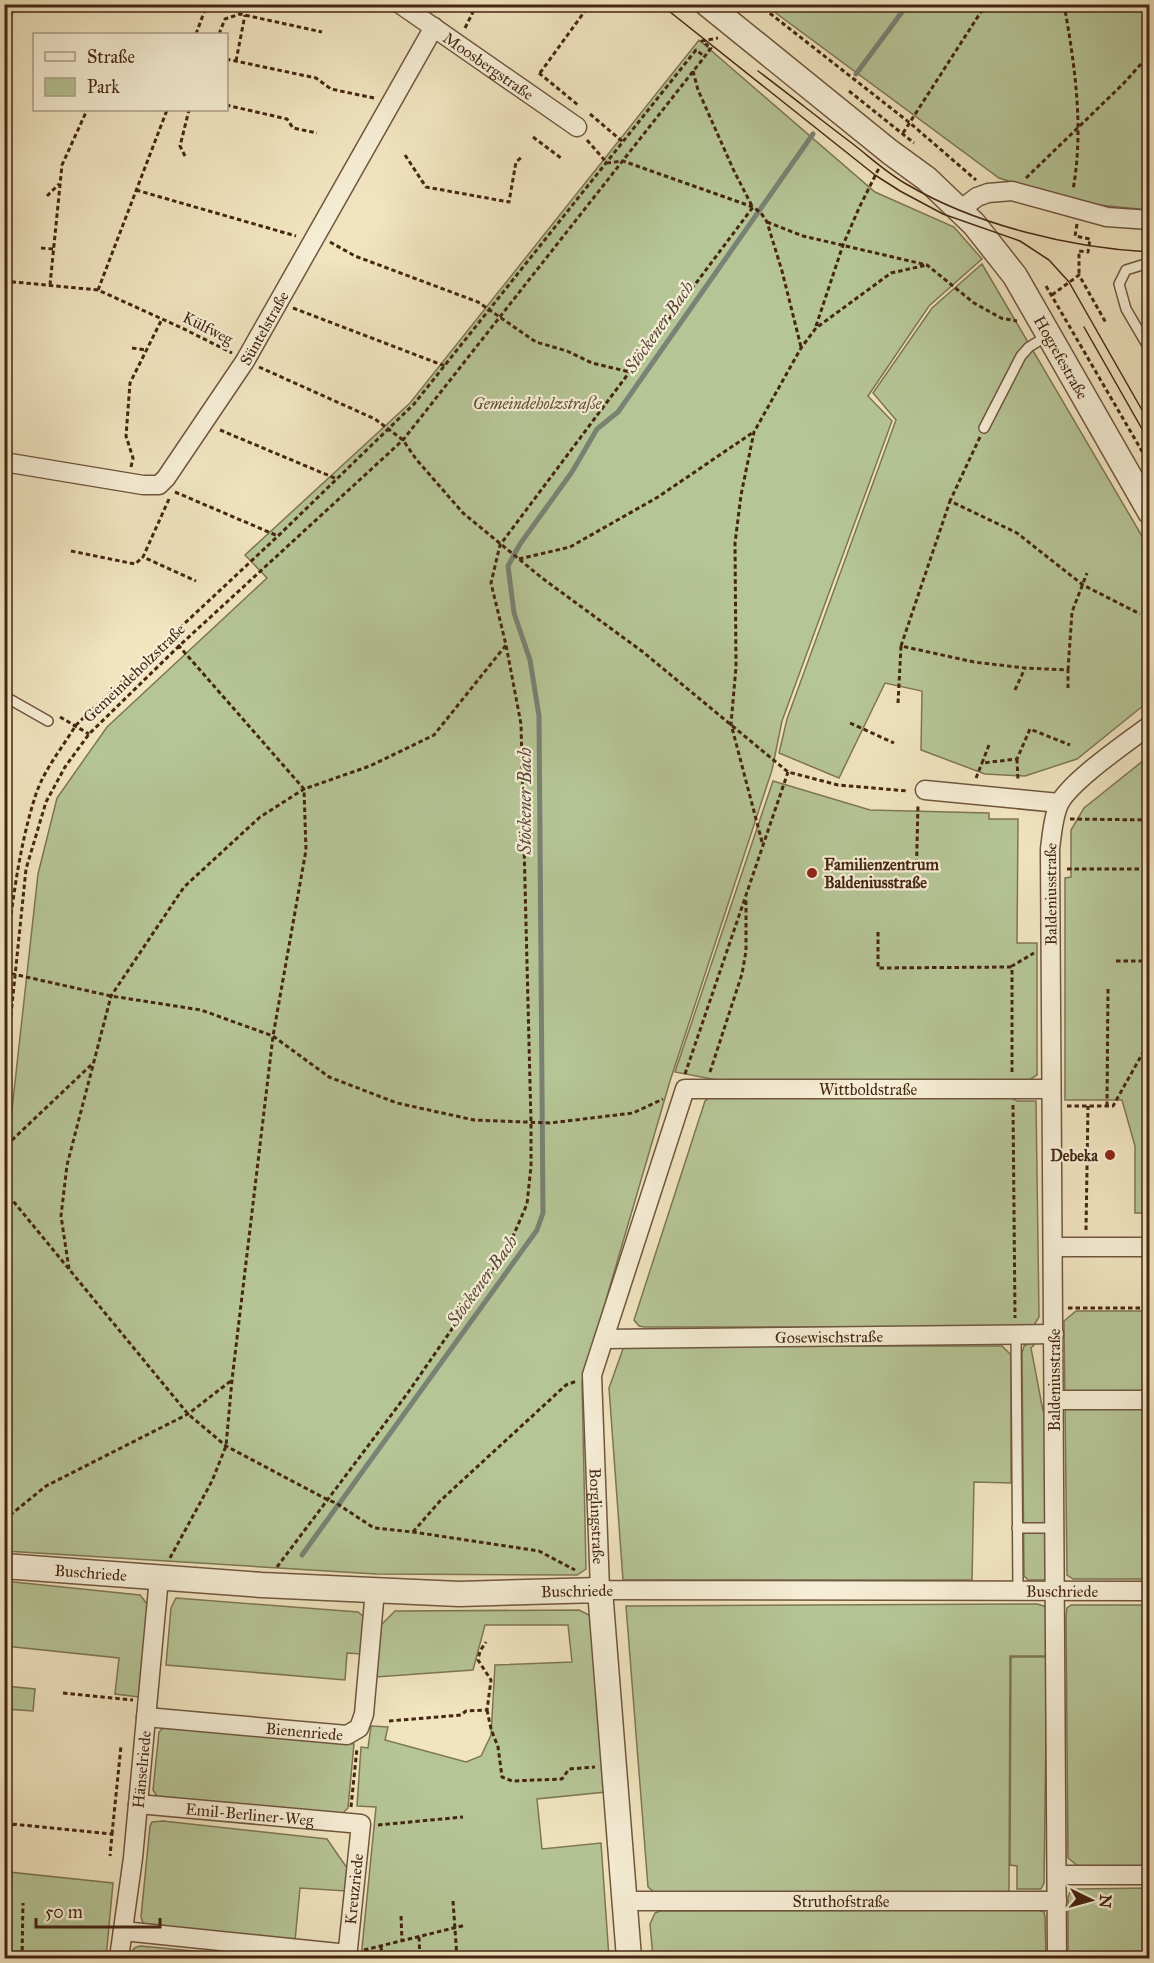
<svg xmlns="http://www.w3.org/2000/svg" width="1154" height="1963" font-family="'IM FELL Great Primer',serif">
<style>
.green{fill:#b6c596;stroke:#7e7654;stroke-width:1.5}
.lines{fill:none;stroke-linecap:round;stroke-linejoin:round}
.stream{stroke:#798274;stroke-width:5}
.service-casing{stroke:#70563e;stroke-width:12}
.minor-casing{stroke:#70563e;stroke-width:21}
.tertiary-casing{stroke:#70563e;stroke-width:27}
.path{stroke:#452613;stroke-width:3;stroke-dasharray:4.5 3;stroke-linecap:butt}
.service{stroke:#f6eed6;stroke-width:9}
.minor{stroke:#f6eed6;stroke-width:18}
.tertiary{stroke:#f6eed6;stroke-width:24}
.tram{stroke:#452613;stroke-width:1.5}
.poi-dot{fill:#8f2418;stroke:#f6eed6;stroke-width:2}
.labels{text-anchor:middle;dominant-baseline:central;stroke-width:4.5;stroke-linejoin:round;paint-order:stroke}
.street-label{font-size:16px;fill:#452613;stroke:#f6eed6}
.park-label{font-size:16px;font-style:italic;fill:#614e34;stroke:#f6eed6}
.poi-label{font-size:16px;font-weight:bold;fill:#452613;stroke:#f6eed6;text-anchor:start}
.water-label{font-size:18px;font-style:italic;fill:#5a4c3c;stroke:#f6eed6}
</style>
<rect width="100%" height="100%" fill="#f1e5c0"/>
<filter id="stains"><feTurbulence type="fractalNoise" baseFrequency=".00333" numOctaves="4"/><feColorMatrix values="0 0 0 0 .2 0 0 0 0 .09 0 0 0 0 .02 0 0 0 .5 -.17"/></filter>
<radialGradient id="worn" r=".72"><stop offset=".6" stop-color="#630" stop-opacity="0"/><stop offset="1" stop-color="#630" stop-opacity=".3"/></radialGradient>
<path class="green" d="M765,5H1149V210L1079,203L999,178Z
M699,40L875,192L954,227L982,259L929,306L868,396L892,421L782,721L772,770L670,1081L582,1382L586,1569L577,1575L376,1574L5,1551V1173L38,874L57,798L107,727L267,578L245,555L410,403Z
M982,264L1149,548V701L1077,759L1025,776L985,774L921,750L922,691L885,683L839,778L779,753L787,719L896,420L873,393L932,308Z
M1149,756L1150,1213H1135V1146L1122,1100H1065V878L1071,877V830L1084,808Z
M773,781L870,810L989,813V819H1018L1017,943H1037V1075L1026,1082L717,1080L675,1072Z
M1008,1096L1017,1101H1036L1039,1317L1034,1325L1028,1327H644L639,1326L634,1320L705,1101L711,1097Z
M1076,1311H1149V1579H1073L1067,1575L1064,1321Z
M1031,1342L1034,1345L1031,1348L1043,1411L1049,1417L1047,1577L1045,1580H1028L1024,1576L1022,1353L1024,1346Z
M624,1346H1002L1011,1355V1483L974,1482L972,1580H623L609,1388Z
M4,1581L140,1595L148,1605L139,1697L115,1694L119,1658L5,1646Z
M176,1598L358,1612L365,1618L362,1654L347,1653L345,1680L166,1665L171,1608Z
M1037,1604L1044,1606L1048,1609L1049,1656H1010L1009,1894H656L648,1887L626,1606Z
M1071,1605H1149V1866H1078L1068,1858L1066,1615L1067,1608Z
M579,1610L589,1615L593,1625L606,1792L537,1799L542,1849L601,1843L609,1958H361L376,1807L357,1806L361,1747L368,1748L371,1726L388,1727L385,1740L466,1762L481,1756L491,1735L495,1665L572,1662L568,1625H485L473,1670L376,1677L381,1625L395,1611Z
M1011,1657H1047L1044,1883L1041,1889H1017V1866L1010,1865Z
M5,1686L35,1689L33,1711L5,1709Z
M165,1726L354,1744L348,1808L341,1815L159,1799L153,1790L159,1732Z
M163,1821L327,1839L347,1868L346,1891L300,1888L295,1941L148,1926L143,1923L141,1917L150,1826L152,1822Z
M5,1854L11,1855L9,1872L113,1883L106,1958H5Z
M1149,1888V1958H1068V1897L1070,1892L1077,1889Z
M1038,1910L1044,1912L1045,1917L1046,1958H653L650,1924L655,1913L660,1911Z
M141,1946L267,1958H130C132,1950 133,1947 141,1946Z"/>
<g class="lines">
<path class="stream" d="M856,74L908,4
M339,1504L537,1230L543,1213L539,716L530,660L514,613L508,566L520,544L572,472L597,429L618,412L813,134
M302,1555L338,1505"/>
<defs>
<path id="service" d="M1150,265H1142L1126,270L1119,284L1126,309L1150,350
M984,428L1021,356L1029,347L1047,336
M4,696L48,721
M1016,1335L1018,1590
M1017,1528H1055"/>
<g id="minor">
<path id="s1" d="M400,4L577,127"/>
<path d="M4,9L5,4"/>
<path d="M960,210L977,197L988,193L1012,191L1107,217L1150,220"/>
<path id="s2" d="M4,462L143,485H159L166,478L245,361L434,27"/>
<path d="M925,790L1059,803"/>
<path id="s3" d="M1051,1089H685L592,1375L600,1590L1150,1591"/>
<path d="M1054,1247H1150"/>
<path id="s4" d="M604,1339L1054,1334"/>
<path d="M1054,1400H1150"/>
<path id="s5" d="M146,1717L347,1735L359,1728L364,1714L375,1590"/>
<path id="s6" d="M138,1804L361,1824L347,1958"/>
<path d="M1057,1875H1150"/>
<path id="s7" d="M625,1901H1057"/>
<path d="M123,1931L348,1954"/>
<path id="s8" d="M119,1958L133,1858L159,1578"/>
<path id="s9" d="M1057,1958L1050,849C1052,834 1053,817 1059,804C1070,781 1128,742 1150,725"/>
</g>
<g id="tertiary">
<path id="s10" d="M707,4L890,152L927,179L974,224L1015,276L1150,512"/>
<path id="s11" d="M4,1566L262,1585L459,1594L600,1590L629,1958"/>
</g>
</defs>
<use href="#service" class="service-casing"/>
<use href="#minor" class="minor-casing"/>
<use href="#tertiary" class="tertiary-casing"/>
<path class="path" d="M758,4L910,123L976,180
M1064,4C1075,66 1084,128 1073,190
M465,28L477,4
M196,34L207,4
M219,34L225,19L240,14L322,32
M226,59L316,78L331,89L374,98
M236,61L245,15
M693,71L698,90L734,171L752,206
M539,73L578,105
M540,73L590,4
M849,91L914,143
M226,105L287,119L293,128L317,133
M590,114L623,142
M903,133L986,4
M533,137L561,158
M587,140L607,163L623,161L753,207L761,213L767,222L782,271L801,347
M405,155L426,187L509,202L516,162L523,156
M185,156L180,146L189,110
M1026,178L1123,84L1150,54
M136,190L296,236
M47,196L59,184
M767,222L803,236L927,265L974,303L1001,318L1017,321
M1077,224L1075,236L1090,239L1088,252L1079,251V275
M330,242L355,256L478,302L536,342L567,351L592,363L630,372
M41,248L53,249
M4,281L98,290L182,328L232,353
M50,285L62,165L87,110
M1046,286L1150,465
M98,290L167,110
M1052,295L1079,275L1106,323
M293,308L445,366
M816,326L843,245L859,208L879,168
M132,348L146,350
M259,367L375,419L403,440L416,459L463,513L542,578L643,652L788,772L838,785L908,791
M220,430L337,479
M980,437L950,501L1017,533L1083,585L1140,614
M131,467L133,458L126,436L130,383L162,319
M175,492L278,536
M169,499L143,557L196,581
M71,551L135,564L143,557
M519,559L570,547L658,497L752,433
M901,646L950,501
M1068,670L1072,612L1087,573
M1015,690L1025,668
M898,703L901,646L974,662L1025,668L1068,670V688
M60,717L89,734
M850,723L894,743
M989,745L982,763L1017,759L1030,729L1070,745
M1017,759L1018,781
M976,778L982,763
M1070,819L1150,820
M762,842L731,724L736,667L735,543L741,495L754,432L801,348L816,328L891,273L927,265
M1067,869H1150
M902,887H916L918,804
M878,932V968L1012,967
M1116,961H1150
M4,972L111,996L201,1010L273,1036L329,1077L397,1103L474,1120L550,1123L633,1113L663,1099
M4,974C11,915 17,854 35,797C43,771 62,748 76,725L278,536L414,404L696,50L704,56
M710,1072L742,974L746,951V898
M1012,1072V966L1034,953
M685,1074L788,772
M4,1083L26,869L46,802L65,767L89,734L179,646L403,440L702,60L711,48L702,41L718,38
M1013,1105L1015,1318
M1067,1106H1113L1150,1040
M1107,1106L1108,988
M4,1153L10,1142L91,1065
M4,1190L188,1414L226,1446L328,1500L336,1503L374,1528L413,1532L539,1551L575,1570
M1086,1230L1088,1106
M69,1269L61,1216L67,1165L111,996L184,887L260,817L304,789L370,766L434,735L506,645
M1068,1308H1141L1150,1304
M4,1520L46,1486L188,1414L232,1380
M413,1532L440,1501L566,1385L577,1381
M170,1558L212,1481L226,1446L232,1380L273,1036L306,850L304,789L179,646L174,636
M277,1567L407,1394L508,1248L527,1204L531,1166V1123L521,724L506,645L491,583L500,545L753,207
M63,1693L133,1700
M487,1710L491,1729L498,1747L502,1777L512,1781L562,1779L569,1769L595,1767
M389,1721L461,1715L466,1711L487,1710L491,1680L478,1660L480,1651L486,1642
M351,1807L357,1748
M378,1825L463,1817
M112,1834L121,1746
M9,1845L11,1824L112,1834L110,1856
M453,1901L457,1958
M401,1916L402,1941
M419,1937L420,1958
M381,1946L382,1958
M364,1950L466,1925
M22,1958L23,1903"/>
<use href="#service" class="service"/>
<use href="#minor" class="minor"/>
<use href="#tertiary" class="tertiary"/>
<path class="tram" d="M660,4L875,175L900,191L943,214L1020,241L1049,260L1069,282L1150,424
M758,71C790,95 821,120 853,144C871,158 888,174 908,185C976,225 1071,248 1150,252
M1084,327L1150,443"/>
</g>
<g class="poi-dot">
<circle cx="812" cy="873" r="6"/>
<circle cx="1110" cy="1155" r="6"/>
</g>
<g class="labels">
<g class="street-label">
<text stroke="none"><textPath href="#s1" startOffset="108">Moosbergstraße</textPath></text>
<text transform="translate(208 328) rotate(27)">Külfweg</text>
<text stroke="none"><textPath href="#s2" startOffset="346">Süntelstraße</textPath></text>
<text stroke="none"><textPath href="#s10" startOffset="506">Hogrefestraße</textPath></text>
<text transform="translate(134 673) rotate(-44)">Gemeindeholzstraße</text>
<text stroke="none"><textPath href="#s9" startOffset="1064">Baldeniusstraße</textPath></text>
<text x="868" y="1089">Wittboldstraße</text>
<text stroke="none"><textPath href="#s4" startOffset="225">Gosewischstraße</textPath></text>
<text transform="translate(1054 1380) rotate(-90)">Baldeniusstraße</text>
<text stroke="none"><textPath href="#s3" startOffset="808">Borglingstraße</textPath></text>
<text stroke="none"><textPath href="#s11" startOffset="87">Buschriede</textPath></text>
<text stroke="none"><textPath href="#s3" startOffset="1344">Buschriede</textPath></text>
<text transform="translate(577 1591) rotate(-1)">Buschriede</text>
<text stroke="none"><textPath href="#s5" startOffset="159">Bienenriede</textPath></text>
<text stroke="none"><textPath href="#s8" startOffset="190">Hänselriede</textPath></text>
<text stroke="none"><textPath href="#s6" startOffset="112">Emil-Berliner-Weg</textPath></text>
<text transform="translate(354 1889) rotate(-84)">Kreuzriede</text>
<text stroke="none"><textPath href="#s7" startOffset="216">Struthofstraße</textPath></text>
</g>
<g class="park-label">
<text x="537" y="403">Gemeindeholzstraße</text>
</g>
<g class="poi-label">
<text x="824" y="864">Familienzentrum<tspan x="824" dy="18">Baldeniusstraße</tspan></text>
<text x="1098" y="1155" text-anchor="end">Debeka</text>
</g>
<g class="water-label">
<text transform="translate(659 327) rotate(-55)">Stöckener Bach</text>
<text transform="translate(525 801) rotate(-90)">Stöckener Bach</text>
<text transform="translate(482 1281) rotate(-54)">Stöckener Bach</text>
</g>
</g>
<rect width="1154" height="1963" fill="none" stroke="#f1e5c0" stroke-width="24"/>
<rect x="6" y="6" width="1142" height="1951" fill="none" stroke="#452613" stroke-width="3"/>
<rect x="12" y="12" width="1130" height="1939" fill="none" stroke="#452613" stroke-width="1.5"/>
<rect x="33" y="33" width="195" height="78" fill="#f6eed6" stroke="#af9e88" stroke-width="1.5"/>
<rect x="45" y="52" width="30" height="9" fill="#f6eed6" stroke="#af9e88" stroke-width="1.5"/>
<text x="87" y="63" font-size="18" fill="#452613">Straße</text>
<rect x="45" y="78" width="30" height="18" fill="#b6c596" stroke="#af9e88" stroke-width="1.5"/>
<text x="87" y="93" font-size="18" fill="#452613">Park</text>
<g transform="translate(1091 1900) rotate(95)" stroke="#f6eed6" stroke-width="4.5" paint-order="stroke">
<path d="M0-4.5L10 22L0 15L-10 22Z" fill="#452613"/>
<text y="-9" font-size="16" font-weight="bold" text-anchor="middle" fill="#452613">N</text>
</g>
<path d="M36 1918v9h124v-9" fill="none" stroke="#452613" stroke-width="3"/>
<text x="45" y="1918" font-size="18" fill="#452613" stroke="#f6eed6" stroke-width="4.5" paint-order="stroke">50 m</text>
<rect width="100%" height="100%" filter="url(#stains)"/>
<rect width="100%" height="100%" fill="url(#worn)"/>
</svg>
